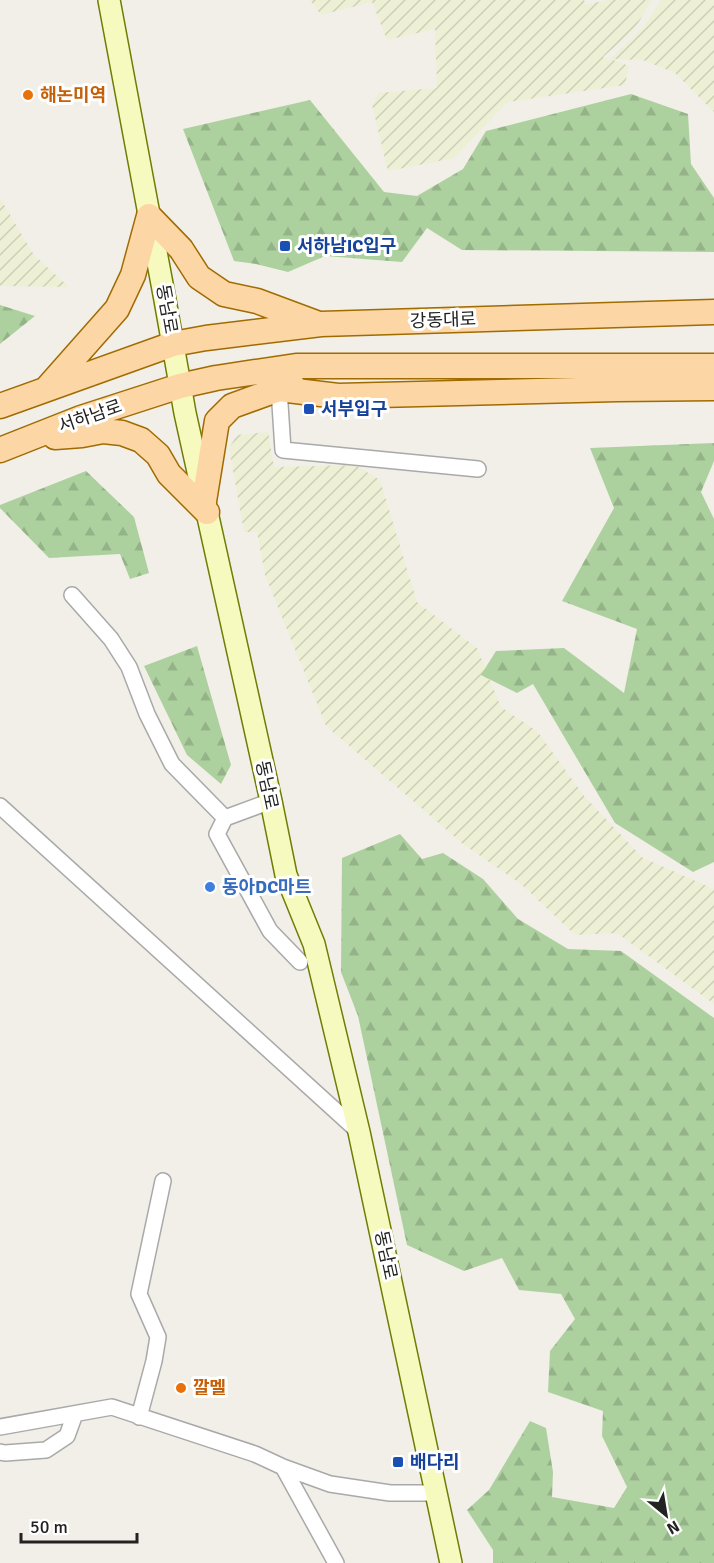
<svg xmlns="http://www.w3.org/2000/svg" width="714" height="1563" font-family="Signika,'Noto Sans KR',sans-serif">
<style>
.farmland{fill:url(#farmland-furrows)}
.forest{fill:url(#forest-firs)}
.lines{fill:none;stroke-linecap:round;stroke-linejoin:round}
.street-casing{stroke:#a9a9a9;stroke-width:18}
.secondary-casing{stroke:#707d05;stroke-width:24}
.primary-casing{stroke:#a06b00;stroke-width:27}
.street{stroke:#fff;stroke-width:15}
.secondary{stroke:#f7fabf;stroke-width:21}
.primary{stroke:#fcd6a4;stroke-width:24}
.food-dot{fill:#e8710a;stroke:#fff;stroke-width:2}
.transit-dot{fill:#1a4fb4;stroke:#fff;stroke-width:2}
.shop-dot{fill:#3f7fe0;stroke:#fff;stroke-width:2}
.labels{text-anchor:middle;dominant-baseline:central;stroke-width:6;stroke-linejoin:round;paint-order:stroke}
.food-label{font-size:18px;font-weight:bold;fill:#c56008;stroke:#fff;text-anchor:start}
.transit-label{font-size:18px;font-weight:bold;fill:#164399;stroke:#fff;text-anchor:start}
.street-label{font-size:18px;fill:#222;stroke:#fff}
.shop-label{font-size:18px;font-weight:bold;fill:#366cbe;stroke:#fff;text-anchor:start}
</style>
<defs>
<pattern id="farmland-furrows" width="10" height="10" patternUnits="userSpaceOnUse" patternTransform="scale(1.5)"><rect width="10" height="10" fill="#eef0d5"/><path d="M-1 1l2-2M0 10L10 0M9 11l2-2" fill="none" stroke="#ccceb7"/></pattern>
<pattern id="forest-firs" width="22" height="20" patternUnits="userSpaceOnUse" patternTransform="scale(1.5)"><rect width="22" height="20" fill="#add19e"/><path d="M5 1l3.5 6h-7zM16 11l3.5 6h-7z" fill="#95b388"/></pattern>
</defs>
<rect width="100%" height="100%" fill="#f2efe9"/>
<path class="farmland" d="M310,0H584L586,5L607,0H652L634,30L603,57L609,60L644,26L661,0H714V112L675,73L643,60L611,59L629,66L625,85L508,102L454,158L388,171L372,105L379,93L437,88L435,29L387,40L372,2L321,15Z
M0,198L34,255L69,287L0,286Z
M268,432L274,467L355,465L380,480L417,602L477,648L501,707L537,731L585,797L643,858L714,889V1004L617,933L575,935L521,884L463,844L326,726L265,575L257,532H244L229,448L237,435Z"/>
<path class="forest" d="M631,94L688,114L691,164L714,198V252L462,250L427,228L402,262L325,256L288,272L256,264L234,261L183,129L310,100L384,192L417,196L463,169L486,131Z
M0,305L35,316L0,344Z
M714,443V461L701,492L714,519V862L693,872L615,823L533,684L517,693L481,675L496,651L564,648L624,693L637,629L562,601L614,508L590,448Z
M86,471L134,517L149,573L130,579L120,554L49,558L0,508V505Z
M197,646L231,765L221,784L187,755L144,666Z
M400,834L422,859L443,853L483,879L518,919L568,949L621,951L714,1018V1563H493V1550L467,1510L489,1490L530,1421L546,1428L553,1472L552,1497L614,1508L627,1487L602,1436L603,1411L548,1392L550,1351L575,1319L561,1294L519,1290L502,1258L464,1271L407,1245L358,1016L341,972L342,858Z"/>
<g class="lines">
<defs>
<path id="street" d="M279,389L283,450L478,469
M72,595L111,639L129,667L147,714L172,764L225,818
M271,801L225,818L217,834L270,931L300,962
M0,806L359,1132
M139,1417L154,1361L158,1337L139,1294L163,1181
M0,1427L112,1407L255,1454L283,1467L330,1484L390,1493H436
M0,1452L5,1453L46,1450L67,1436L75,1414
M283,1467L336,1563"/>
<path id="secondary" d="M109,0L165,300L185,413L271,801L286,875L314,944L359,1132L451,1563"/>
<path id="primary" d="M149,216L181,249L199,277L224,294L257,301L316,323
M48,387L117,309L133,275L149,216
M279,389L338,396L617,389L714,388
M0,406L173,344L206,338L321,324L714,312
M55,437L82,435L103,431L122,433L141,440L158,455L169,474L207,512
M0,450L81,418L180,386L216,378L296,366H714
M204,501L217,421L232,406L279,389L293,386"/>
</defs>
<use href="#street" class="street-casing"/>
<use href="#secondary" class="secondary-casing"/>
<use href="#primary" class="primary-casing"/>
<use href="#street" class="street"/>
<use href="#secondary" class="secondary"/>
<use href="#primary" class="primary"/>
</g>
<g class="food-dot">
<circle cx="28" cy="95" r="6"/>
<circle cx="181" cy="1388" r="6"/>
</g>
<g class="transit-dot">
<rect x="279" y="240" width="12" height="12" rx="3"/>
<rect x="303" y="403" width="12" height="12" rx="3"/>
<rect x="392" y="1456" width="12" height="12" rx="3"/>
</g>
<circle class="shop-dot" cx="210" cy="887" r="6"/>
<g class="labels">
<g class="food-label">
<text x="40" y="95">해논미역</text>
<text x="193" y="1388">깔멜</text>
</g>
<g class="transit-label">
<text x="297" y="246">서하남IC입구</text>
<text x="321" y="409">서부입구</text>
<text x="410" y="1462">배다리</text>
</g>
<g class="street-label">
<text transform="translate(167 309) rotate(80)">동남로</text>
<text transform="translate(443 320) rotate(-2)">강동대로</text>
<text transform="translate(90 416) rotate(-19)">서하남로</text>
<text transform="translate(267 785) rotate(78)">동남로</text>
<text transform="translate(386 1255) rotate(78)">동남로</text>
</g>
<g class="shop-label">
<text x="222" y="887">동아DC마트</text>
</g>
</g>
<g transform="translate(666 1515) rotate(150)" stroke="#ffffff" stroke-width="4.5" paint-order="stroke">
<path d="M0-4.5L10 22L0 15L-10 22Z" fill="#222222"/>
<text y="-9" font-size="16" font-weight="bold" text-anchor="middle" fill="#222222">N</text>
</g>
<path d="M21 1533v9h116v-9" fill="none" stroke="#222222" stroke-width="3"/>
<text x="30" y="1533" font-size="18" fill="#222222" stroke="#ffffff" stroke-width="4.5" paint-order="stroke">50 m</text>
</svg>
